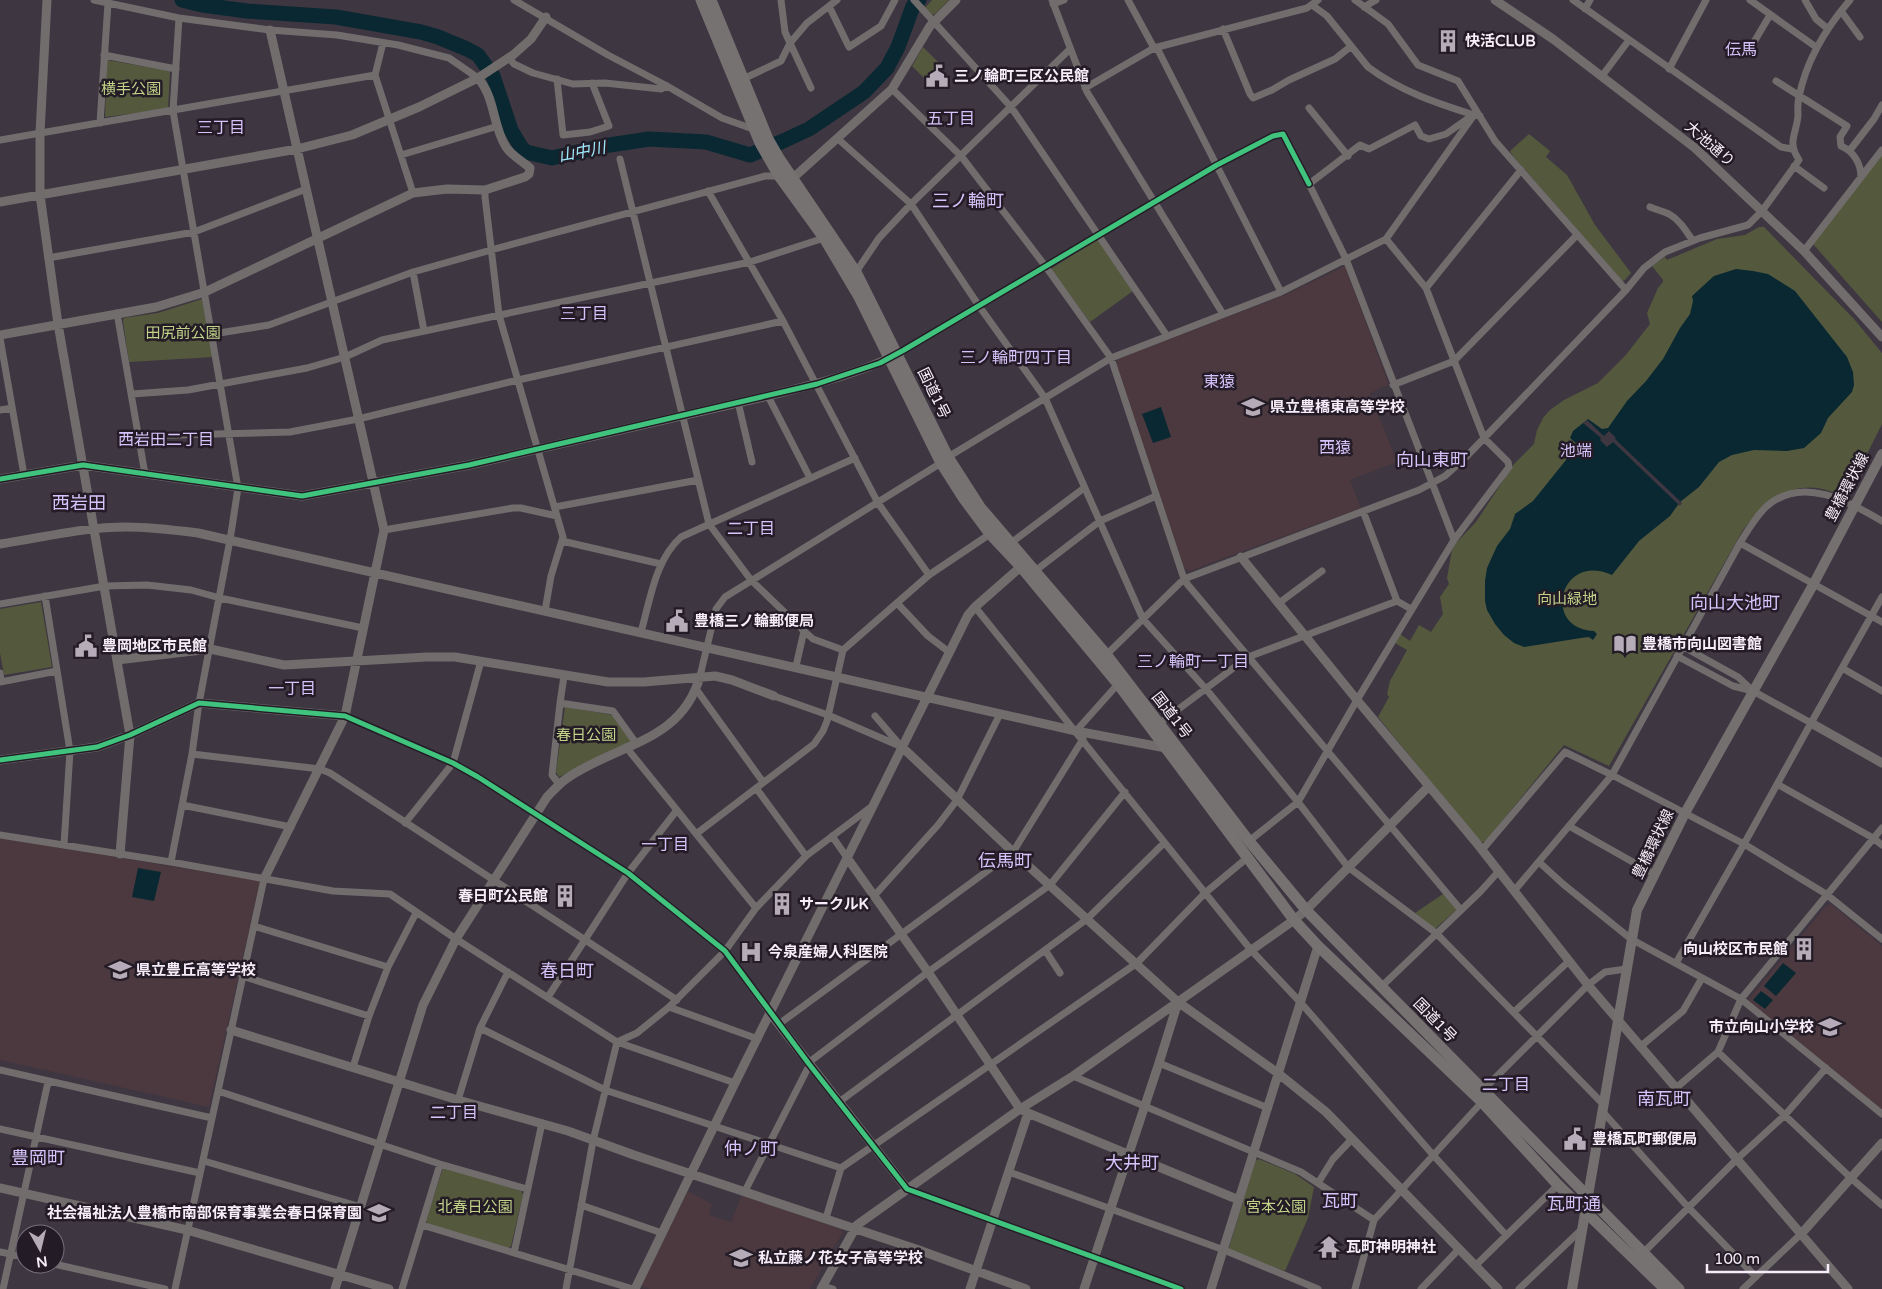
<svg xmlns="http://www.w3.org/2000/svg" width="1882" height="1289" font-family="'Varela Round','Noto Sans JP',sans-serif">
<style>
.education{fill:#4b393f}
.green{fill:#54593e}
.water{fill:#092831}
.pier{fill:#3e3641}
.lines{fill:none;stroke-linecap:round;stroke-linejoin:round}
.river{stroke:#092831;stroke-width:15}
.minor{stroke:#716d6c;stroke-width:7}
.tertiary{stroke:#716d6c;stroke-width:9}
.secondary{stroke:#74706f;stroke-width:10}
.trunk{stroke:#767272;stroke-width:11}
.cycleway-casing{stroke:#231c26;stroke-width:8}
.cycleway{stroke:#40c37c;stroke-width:5}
.labels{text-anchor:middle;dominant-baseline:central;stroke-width:5;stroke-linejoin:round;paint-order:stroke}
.poi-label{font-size:15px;font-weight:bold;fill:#f6ecfa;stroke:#231c26;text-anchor:start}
.park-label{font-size:15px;fill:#c2d389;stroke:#231c26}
.street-label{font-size:15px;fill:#f6ecfa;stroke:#231c26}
.neighbourhood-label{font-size:16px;fill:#d7c3fb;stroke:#231c26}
.water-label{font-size:16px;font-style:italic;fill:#9febfe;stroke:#231c26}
.quarter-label{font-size:18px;fill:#d7c3fb;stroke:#231c26}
</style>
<rect width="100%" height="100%" fill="#3e3641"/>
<path class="education" d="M1345,266L1389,385L1370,393L1397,462L1350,480L1361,508L1189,571L1184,568L1116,362L1120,358L1285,295Z
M0,838L260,881L209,1107L0,1060Z
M1831,904L1882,946V1112L1750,1004L1749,999L1826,906Z
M688,1191L712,1204L709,1215L731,1222L742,1195L841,1229L843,1232L810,1289H650L642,1286L641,1284Z"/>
<path class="green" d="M932,0H949L935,14L932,15L925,8Z
M923,47L941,65L930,77L927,75L924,78L912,66Z
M107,60L170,71L168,109L105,117Z
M1529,134L1550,151L1546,157L1567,175L1595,225L1631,273L1625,280L1622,281L1513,156L1510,151Z
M1882,154V322L1813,244Z
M1759,227H1764L1854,319L1882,353V424L1847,494L1841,496C1801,475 1767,496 1743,530L1609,766L1564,745L1485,842H1480L1378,717L1389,697L1387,694L1390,681L1407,650L1395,643L1400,634L1410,641L1419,625L1431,632L1443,614L1440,597L1449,584L1447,578L1452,550L1456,543L1476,522L1514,464L1534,444L1537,430L1543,418L1550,410L1564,400L1598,383L1625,356L1650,324L1647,313L1658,288L1663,282V280L1652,266L1665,257L1667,260L1717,239L1745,235Z
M1099,240L1133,291L1090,322L1052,271V268L1095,241Z
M202,299L213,357L129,362L123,321L124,318L158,313Z
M41,602L52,667L4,675L0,653V609Z
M565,707L613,715L632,741L559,777L556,772Z
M1443,894L1456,907V910L1436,928H1434L1415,913Z
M1259,1159L1295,1174L1314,1187L1308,1218L1285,1271L1231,1251L1229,1248L1255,1161Z
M445,1167L521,1191L523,1195L511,1246L509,1248L429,1225L426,1221L443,1168Z"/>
<path class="water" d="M1736,269L1753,271L1768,274L1795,291L1847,357L1853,372L1854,385L1852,392L1828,418L1821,433L1804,448L1787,451L1754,450L1732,455L1719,462L1699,487L1680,502L1670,516L1639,541L1612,575C1560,551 1541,629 1594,631L1597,634L1593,640L1589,637L1581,638L1524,647L1514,643L1504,635L1495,624L1487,610L1485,601V581L1487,568L1497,546L1510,529L1515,514L1533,501L1578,445L1570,438L1573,431L1588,419L1602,429L1608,428L1627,401L1646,381L1663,359L1680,328L1690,314L1693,301L1692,296L1714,276Z
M1161,407L1171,437L1153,443L1142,414Z
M138,868L161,872L154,901L132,897Z
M1783,963L1796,973L1776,996L1764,986Z
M1761,991L1773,1000L1765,1009L1753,1000Z"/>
<path class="pier" d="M1587,420L1604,436L1609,431L1616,438L1615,439L1682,503L1680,506L1613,442L1607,447L1600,440L1601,438L1583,423Z"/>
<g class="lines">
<path class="river" d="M182,0L202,5L247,11L336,17L421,32L438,37L467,49L478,55L493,76L511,130L521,147L526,152L552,158L603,146L649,139L706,142L750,155L781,142L809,129L864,92L887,68L898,47L913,6L919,0"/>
<path class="minor" d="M94,0L179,18L270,30L337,35L398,45L449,58L478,78
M514,0L608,55L667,86L722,118L753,129L755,128
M914,0L1011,107L1167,336
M1052,0L1087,92L1223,314
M1128,0L1154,48L1158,50L1281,292
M1355,0L1388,24L1418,65L1458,81L1495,141L1626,290
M1573,0L1781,147L1792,149
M1750,0L1816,47
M1805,0L1816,19L1828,29
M1053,4L1064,0
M1312,5L1327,16L1368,67C1400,91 1436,103 1474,115
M829,6L849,47L881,26L895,0
M1364,7L1376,0
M1585,9L1590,0
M1841,11L1860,37
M1223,29L1250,94L1253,98L1272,90L1289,80L1335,59L1350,47
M383,43L375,75L413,193
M1751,47L1770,15
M104,55L176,69
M509,58L514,64L533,73L573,84L605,83L661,89L667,86
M1669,69L1706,0
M1602,76L1629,40
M557,79L563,135L590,132L609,126L592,83
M743,79L781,61L790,43L785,32L781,0
M1776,81L1847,126L1840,137L1841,146C1853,151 1861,163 1861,177
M811,88L790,43L807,23L837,0
M1085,88L1154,48L1307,8L1318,0
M892,89L961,156L1046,267L1111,358L1184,579L1188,585L1461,910
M1309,108L1348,156
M100,123L108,3
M837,138L911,204L979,306L1045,398L1143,619L1206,689L1298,802L1348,867L1436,933L1603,1104
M0,140L375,75
M1850,150L1874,119L1882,105
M401,155L498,126
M620,159L709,524L751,580L804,631L796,666
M1794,166L1824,188
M485,190V197L499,315L563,537L551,576L545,611
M708,191L783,321L878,503L929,575
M1650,207C1657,210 1663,211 1669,214C1680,220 1686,231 1693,241
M1804,251L1882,150
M48,258L194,232L306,189
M413,272L424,331
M856,272L879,238L911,204L1070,49
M1426,288L1521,170
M117,313L145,474
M213,334L269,325L413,272L491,250L765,176H779
M0,338L24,475
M898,354L1217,165L1273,136L1283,134L1309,184
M1393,385L1454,361L1577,235
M132,394L188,390L307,368L345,357L382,340L750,262L824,238
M768,396L810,478
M738,402L752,462
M0,410L12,408
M138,436L290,432L358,419L518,380L783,321
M948,457L1111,358L1281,292L1386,239L1474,115L1480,116
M555,507L698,480
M1363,511L1397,601L1411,609
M384,530L513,508H521L557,516
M1454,540L1346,259L1309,184L1360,145L1369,149L1415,125L1421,136L1429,139L1446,134L1470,117
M562,541L661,564
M1011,543L1084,488
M1740,543L1882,622
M1035,571L1100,521L1156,496
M45,596L70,751L64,845
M897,603L928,636L949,652
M1279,603L1322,571
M0,604L105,586L147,585L191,590L220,598L363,628
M975,607L1251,950L1301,1003L1434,1156L1506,1235
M804,631L813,639L843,650
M641,632C650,601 655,560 681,537L855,458
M1682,646L1738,677L1753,691
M1104,657L1184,579L1419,490L1445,476L1465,458L1626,290L1644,268L1665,252L1700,238L1748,225L1762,211L1799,160C1787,141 1796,136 1798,116C1798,110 1797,104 1799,97C1806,61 1826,28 1850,0
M1842,668L1882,691
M0,673L1,681
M700,676L716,609L725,597L941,463
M0,682L57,671
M696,689L763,782
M774,696L828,715L902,747
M560,703L564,676
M345,716L453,763L478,777L628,873L725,951L770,1013
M875,716L900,745
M1160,723L1248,657L1397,601
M1811,723L1882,597
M1076,731L1118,684
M626,747L756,908
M192,754L320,769L330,773L677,1000
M559,784L552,775L560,703L613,711L636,743
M1777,784L1873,838L1882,845
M756,788L806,856
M182,805L291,827
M405,823L453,763L481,661
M1569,826L1654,874
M696,834L814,744L823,731L827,721L843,650L929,575L990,534
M0,835L171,862L333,891L390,894L456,939L617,1042L735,1083
M832,836L848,859
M1249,841L1298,802L1357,700L1454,540L1509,467L1508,462L1484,438L1426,288L1386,239
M1482,850L1565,752L1612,775L1744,844L1811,723L1753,691L1733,686L1677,656
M171,862L192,754L199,703L230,540L238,488L173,111L179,18
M1539,862L1563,884L1631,939L1741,999L1882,1114
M1514,891L1612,775L1740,543C1748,530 1756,516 1767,506C1803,475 1849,502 1882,521
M874,896L938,825L957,800L1000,714
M254,926L388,967
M1045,950L1060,973
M1676,963L1744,844L1826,894L1882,939
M242,976L369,1016
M1382,986L1480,892L1499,871
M548,997L628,873L677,810
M669,1007L758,1039
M1514,1012L1569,961
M779,1024L1013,852L1083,739
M480,1028L605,1090L841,1168
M1641,1046L1683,1011L1702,978
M1718,1052L1852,1179L1882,1205
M1159,1063L1268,1108
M353,1067L369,1016L388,967L416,913
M0,1070L212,1118
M1073,1076L1301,1172L1374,1220
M1676,1088L1718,1052L1741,999L1882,828
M1483,1090L1588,985L1605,972L1626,969
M218,1091L440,1164L527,1189
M458,1100L480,1028L508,972
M839,1102L1087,919L1164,843
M1602,1111L1688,1207L1755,1276
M0,1129L200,1173
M204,1161L361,1207
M1009,1172L1224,1250L1318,1289
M1318,1183L1333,1159L1352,1139
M907,1189L1181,1289
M745,1191L812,1060L928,972L1050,885L1125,792
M581,1205L662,1233
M826,1218L841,1168L1137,963L1205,893L1247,858
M422,1225L633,1289
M0,1252L25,1257
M514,1253L542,1123
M1643,1253L1737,1159L1785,1115L1826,1068
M54,1264L165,1289
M1475,1266L1558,1185
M823,1286L833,1289
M3,1289L48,1082
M175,1289L264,879
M402,1289L440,1164
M566,1289L593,1141L617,1042L637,1033L669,1007L725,951L756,908L806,856L871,807
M1355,1289L1374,1220L1482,1102
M1421,1289L1459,1249
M1519,1289L1581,1230
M1743,1289L1802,1233"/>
<path class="tertiary" d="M47,0L40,133V195L58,324L130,735L120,854
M1495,0L1553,39L1695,148L1804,251L1882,337
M793,178L892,89L930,26L956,0
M0,202L297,149L352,135L419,107L478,78L513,55L531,39L546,17
M0,335L156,307L205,292L413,193L447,189L485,190L525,177L529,174L530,168C522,161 512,156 506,147C492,125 496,99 478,78
M0,479L83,465L302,496L469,465L768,396C811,385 854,375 894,356
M0,544C41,538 84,527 126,527C150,527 174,530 198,533L1076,731L1166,748L1169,747
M1241,557L1357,700L1475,841L1588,985L1848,1289
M117,660L210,649L284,665L427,657H455L608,682H644L715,676L732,680L774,696
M1811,723L1882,763
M902,747L1013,852L1178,1002L1279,1074L1326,1112L1498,1289
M0,760L97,747L130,735L199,703L345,716
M848,859L928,972L1020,1109L1028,1113L970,1289
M264,879L345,716L384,530L270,30
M770,1013L907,1189
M231,1030L458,1100L568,1131L634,1155L916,1249L1026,1289
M1028,1113L1239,1200
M0,1188L187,1230L389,1289
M1802,1233L1882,1143
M335,1289L423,1005L456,939L547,797C553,791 559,784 566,779C615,744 682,743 700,676
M635,1289L735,1083L968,615L975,607L1025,563
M821,1289L857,1225L1020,1109L1073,1076L1294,920L1306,910L1429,786
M1084,1289L1159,1063L1178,1002
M1211,1289L1318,946"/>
<path class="secondary" d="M1572,1289L1637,910L1685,813L1813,585L1882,454"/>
<path class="trunk" d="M701,0L760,143L779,176L824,238L859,297L941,463L964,499L990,534L1021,567L1118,684L1294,920L1318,946L1482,1102L1558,1185L1665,1289
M711,0L768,139L779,158L856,272L948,457L980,507L1106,654L1249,841L1306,910L1679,1289"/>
<defs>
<path id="cycleway" d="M0,479L83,465L302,496L469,465L817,384L880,363L904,350L1217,165L1273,136L1283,134L1309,184
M0,760L97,747L130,735L199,703L345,716L453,763L478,777L628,873L725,951L809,1064L907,1189L1181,1289"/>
</defs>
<use href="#cycleway" class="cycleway-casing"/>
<use href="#cycleway" class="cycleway"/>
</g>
<defs>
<symbol id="building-bare" viewBox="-9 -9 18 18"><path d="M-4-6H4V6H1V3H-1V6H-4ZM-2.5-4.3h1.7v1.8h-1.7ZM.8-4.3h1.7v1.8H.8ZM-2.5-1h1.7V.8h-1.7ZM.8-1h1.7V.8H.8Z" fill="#b6acb9" stroke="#231c26" stroke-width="2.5" paint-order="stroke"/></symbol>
<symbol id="civic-bare" viewBox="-9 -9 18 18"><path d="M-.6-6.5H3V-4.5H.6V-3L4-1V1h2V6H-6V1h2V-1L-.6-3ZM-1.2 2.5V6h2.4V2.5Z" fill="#b6acb9" stroke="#231c26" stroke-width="2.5" paint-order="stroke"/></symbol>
<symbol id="school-bare" viewBox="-9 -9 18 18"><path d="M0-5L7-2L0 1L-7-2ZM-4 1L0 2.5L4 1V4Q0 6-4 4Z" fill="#b6acb9" stroke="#231c26" stroke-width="2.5" paint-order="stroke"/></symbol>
<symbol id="library-bare" viewBox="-9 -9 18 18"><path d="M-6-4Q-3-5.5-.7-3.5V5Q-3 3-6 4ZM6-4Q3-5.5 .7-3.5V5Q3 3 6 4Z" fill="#b6acb9" stroke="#231c26" stroke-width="2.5" paint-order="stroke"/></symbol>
<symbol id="hospital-bare" viewBox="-9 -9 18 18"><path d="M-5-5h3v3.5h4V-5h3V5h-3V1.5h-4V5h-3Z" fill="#b6acb9" stroke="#231c26" stroke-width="2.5" paint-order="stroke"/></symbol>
<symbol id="temple-bare" viewBox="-9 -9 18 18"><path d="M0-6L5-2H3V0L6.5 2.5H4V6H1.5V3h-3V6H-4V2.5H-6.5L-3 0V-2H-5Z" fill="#b6acb9" stroke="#231c26" stroke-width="2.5" paint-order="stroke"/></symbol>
</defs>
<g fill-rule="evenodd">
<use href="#building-bare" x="1432" y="25" width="32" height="32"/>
<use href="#civic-bare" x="921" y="60" width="32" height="32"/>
<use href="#school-bare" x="1237" y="391" width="32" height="32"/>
<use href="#civic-bare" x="661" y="605" width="32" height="32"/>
<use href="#library-bare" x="1609" y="628" width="32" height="32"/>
<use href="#civic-bare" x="70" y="630" width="32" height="32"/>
<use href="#building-bare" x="549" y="880" width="32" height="32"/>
<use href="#building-bare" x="766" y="888" width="32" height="32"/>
<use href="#building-bare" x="1788" y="933" width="32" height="32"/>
<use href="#hospital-bare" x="735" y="936" width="32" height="32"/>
<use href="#school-bare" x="104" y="954" width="32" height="32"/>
<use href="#school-bare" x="1814" y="1011" width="32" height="32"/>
<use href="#civic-bare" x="1559" y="1123" width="32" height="32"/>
<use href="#school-bare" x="363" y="1197" width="32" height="32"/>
<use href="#temple-bare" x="1313" y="1231" width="32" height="32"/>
<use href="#school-bare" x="725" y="1242" width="32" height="32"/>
</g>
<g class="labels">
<g class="poi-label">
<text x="1465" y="41">快活CLUB</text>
<text x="954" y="76">三ノ輪町三区公民館</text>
<text x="1270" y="407">県立豊橋東高等学校</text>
<text x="694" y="621">豊橋三ノ輪郵便局</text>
<text x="1642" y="644">豊橋市向山図書館</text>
<text x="102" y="646">豊岡地区市民館</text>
<text x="548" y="896" text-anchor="end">春日町公民館</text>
<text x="799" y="904">サークルK</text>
<text x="1788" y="949" text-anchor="end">向山校区市民館</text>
<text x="768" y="952">今泉産婦人科医院</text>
<text x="136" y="970">県立豊丘高等学校</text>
<text x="1814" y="1027" text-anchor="end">市立向山小学校</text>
<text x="1592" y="1139">豊橋瓦町郵便局</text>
<text x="362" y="1213" text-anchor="end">社会福祉法人豊橋市南部保育事業会春日保育園</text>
<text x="1346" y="1247">瓦町神明神社</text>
<text x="758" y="1258">私立藤ノ花女子高等学校</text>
</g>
<g class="park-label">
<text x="131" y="89">横手公園</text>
<text x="183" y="333">田尻前公園</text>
<text x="1567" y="599">向山緑地</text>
<text x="586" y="735">春日公園</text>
<text x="475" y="1207">北春日公園</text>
<text x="1276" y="1207">宮本公園</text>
</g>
<g class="street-label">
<text transform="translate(1710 144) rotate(41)">大池通り</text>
<text transform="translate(934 393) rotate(64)">国道1号</text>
<text transform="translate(1847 487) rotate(-62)">豊橋環状線</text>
<text transform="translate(1172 715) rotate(52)">国道1号</text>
<text transform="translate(1653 844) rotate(-64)">豊橋環状線</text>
<text transform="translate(1435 1020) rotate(46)">国道1号</text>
</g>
<g class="neighbourhood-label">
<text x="1741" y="50">伝馬</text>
<text x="951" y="119">五丁目</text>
<text x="221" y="128">三丁目</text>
<text x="584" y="314">三丁目</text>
<text x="1016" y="358">三ノ輪町四丁目</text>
<text x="1219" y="382">東猿</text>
<text x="166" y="440">西岩田二丁目</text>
<text x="1335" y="448">西猿</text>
<text x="1576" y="451">池端</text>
<text x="751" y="529">二丁目</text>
<text x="1193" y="662">三ノ輪町一丁目</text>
<text x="292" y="689">一丁目</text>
<text x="665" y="845">一丁目</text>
<text x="1506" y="1085">二丁目</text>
<text x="454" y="1113">二丁目</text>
</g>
<g class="water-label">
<text transform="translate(582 152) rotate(-11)">山中川</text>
</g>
<g class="quarter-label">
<text x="968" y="201">三ノ輪町</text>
<text x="1432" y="460">向山東町</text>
<text x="79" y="503">西岩田</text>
<text x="1735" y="603">向山大池町</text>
<text x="1005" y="861">伝馬町</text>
<text x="567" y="971">春日町</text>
<text x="1664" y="1099">南瓦町</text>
<text x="751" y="1149">仲ノ町</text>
<text x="38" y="1158">豊岡町</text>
<text x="1132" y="1163">大井町</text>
<text x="1340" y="1201">瓦町</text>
<text x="1574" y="1204">瓦町通</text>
</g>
</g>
<g transform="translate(40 1249) rotate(172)"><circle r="24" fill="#231c26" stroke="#776f7b"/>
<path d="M0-4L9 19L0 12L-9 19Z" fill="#b6acb9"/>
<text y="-8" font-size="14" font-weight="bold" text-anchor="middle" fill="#f6ecfa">N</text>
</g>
<path d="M1707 1264v8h121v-8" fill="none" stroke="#f6ecfa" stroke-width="2.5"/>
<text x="1714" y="1264" font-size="15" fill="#f6ecfa" stroke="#231c26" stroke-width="4" paint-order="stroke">100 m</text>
</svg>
